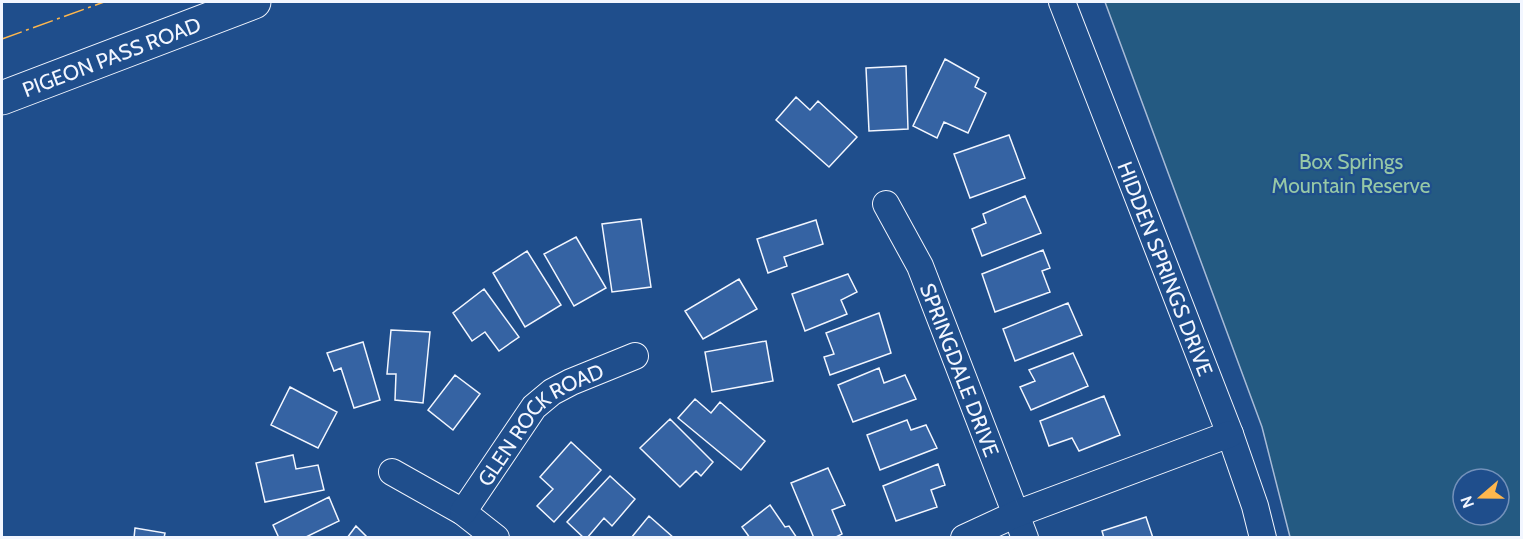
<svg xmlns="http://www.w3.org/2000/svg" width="1523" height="539" font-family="Cabin,sans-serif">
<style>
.green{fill:#245a82;stroke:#a8bbd7;stroke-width:1.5;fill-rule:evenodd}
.building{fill:#3563a3;stroke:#f2f6ff;stroke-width:1.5}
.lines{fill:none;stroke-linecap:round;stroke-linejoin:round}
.minor-casing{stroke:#f2f6ff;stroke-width:28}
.major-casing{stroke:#f2f6ff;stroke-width:35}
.minor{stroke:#1f4e8c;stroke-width:26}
.major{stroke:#1f4e8c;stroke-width:33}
.power{stroke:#ffb74d;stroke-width:1.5;stroke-dasharray:21 4.5 3 4.5;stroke-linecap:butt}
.labels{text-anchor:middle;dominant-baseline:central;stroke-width:4.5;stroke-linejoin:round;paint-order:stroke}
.street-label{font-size:21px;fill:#f2f6ff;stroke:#1f4e8c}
.park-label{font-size:21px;fill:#97c8a6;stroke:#1f4e8c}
</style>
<rect width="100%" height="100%" fill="#1f4e8c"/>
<path class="green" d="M1105,2H1521V537H1290L1262,427ZM1463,479H1499V515H1463Z"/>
<path class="building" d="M945,59L979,78L975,87L986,93L968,133L944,122L937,138L913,126Z
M906,66L908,129L869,131L866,68Z
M796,97L810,110L818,101L857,137L829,167L776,120Z
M1009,135L1025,178L970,198L954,154Z
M1025,196L1041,233L982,256L972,229L986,223L983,214Z
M641,219L651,287L612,292L602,224Z
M816,220L823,244L784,257L787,266L768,273L757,239Z
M576,237L606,288L574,306L544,254Z
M1043,250L1050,268L1042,271L1050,292L995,312L982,274Z
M527,251L561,305L525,327L493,273Z
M848,274L857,292L841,300L847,314L805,331L792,294Z
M739,279L757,309L703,339L685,311Z
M484,289L519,337L499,351L485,332L472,341L453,313Z
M1068,303L1082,335L1015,361L1003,329Z
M879,313L891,353L830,375L824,357L834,354L826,333Z
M391,330L430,332L423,403L395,400L396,374H387Z
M766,341L773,381L712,392L705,352Z
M363,342L380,400L354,408L341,368L334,371L327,353Z
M1073,353L1088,386L1031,410L1020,387L1035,381L1029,370Z
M879,368L884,383L905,375L916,399L853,422L838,385Z
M455,375L480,394L453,430L428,410Z
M290,387L337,412L318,448L271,425Z
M1104,396L1120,435L1079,451L1072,438L1049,446L1040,421Z
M695,399L711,413L720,402L765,441L741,470L678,418Z
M670,419L713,462L701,476L696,471L680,487L640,448Z
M907,420L911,430L926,425L937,448L880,470L867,435Z
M571,442L601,470L554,522L537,506L553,489L540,477Z
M293,455L296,469L318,465L324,490L265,502L256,463Z
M938,464L945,485L931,490L937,507L896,521L883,486Z
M828,468L845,505L832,510L842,534L834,538H814L791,483Z
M610,476L635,499L612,526L604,518L587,538H584L567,522Z
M329,497L339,521L304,538H279L273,525Z
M770,505L785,527L789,526L797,538H750L742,527Z
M649,516L674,538H631Z
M1146,517L1153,538H1104L1102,531Z
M356,526L368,538H347Z
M135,528L165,533L164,538H134Z"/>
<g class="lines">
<defs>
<g id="minor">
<path id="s1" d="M1062,2L1230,434L1255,506L1263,538"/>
<path id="s2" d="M886,204L920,266L1025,538"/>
<path d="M392,472L463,512L496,538"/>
<path id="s3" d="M463,512L534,407L552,392L571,382L635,356"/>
<path d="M964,538L1016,514L1230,434"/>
</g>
<g id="major">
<path id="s4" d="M2,98L254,2"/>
</g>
</defs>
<use href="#minor" class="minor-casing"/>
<use href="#major" class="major-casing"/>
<use href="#minor" class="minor"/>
<use href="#major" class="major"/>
<path class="power" d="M2,39L104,2"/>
</g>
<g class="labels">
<g class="street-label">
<text stroke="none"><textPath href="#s4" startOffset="117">PIGEON PASS ROAD</textPath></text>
<text stroke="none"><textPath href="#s1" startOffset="286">HIDDEN SPRINGS DRIVE</textPath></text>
<text stroke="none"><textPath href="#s2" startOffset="182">SPRINGDALE DRIVE</textPath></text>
<text stroke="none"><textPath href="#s3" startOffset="120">GLEN ROCK ROAD</textPath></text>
</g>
<g class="park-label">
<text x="1351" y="161">Box Springs<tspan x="1351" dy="24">Mountain Reserve</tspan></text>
</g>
</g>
<rect width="1523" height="539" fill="none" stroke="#f2f6ff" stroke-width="6"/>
<g transform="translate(1481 497) rotate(250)"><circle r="28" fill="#1f4e8c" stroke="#7391ba" stroke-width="1.5"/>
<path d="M0-4.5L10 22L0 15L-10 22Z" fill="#ffb74d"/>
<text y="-9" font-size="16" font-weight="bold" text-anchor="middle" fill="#f2f6ff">N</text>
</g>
</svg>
